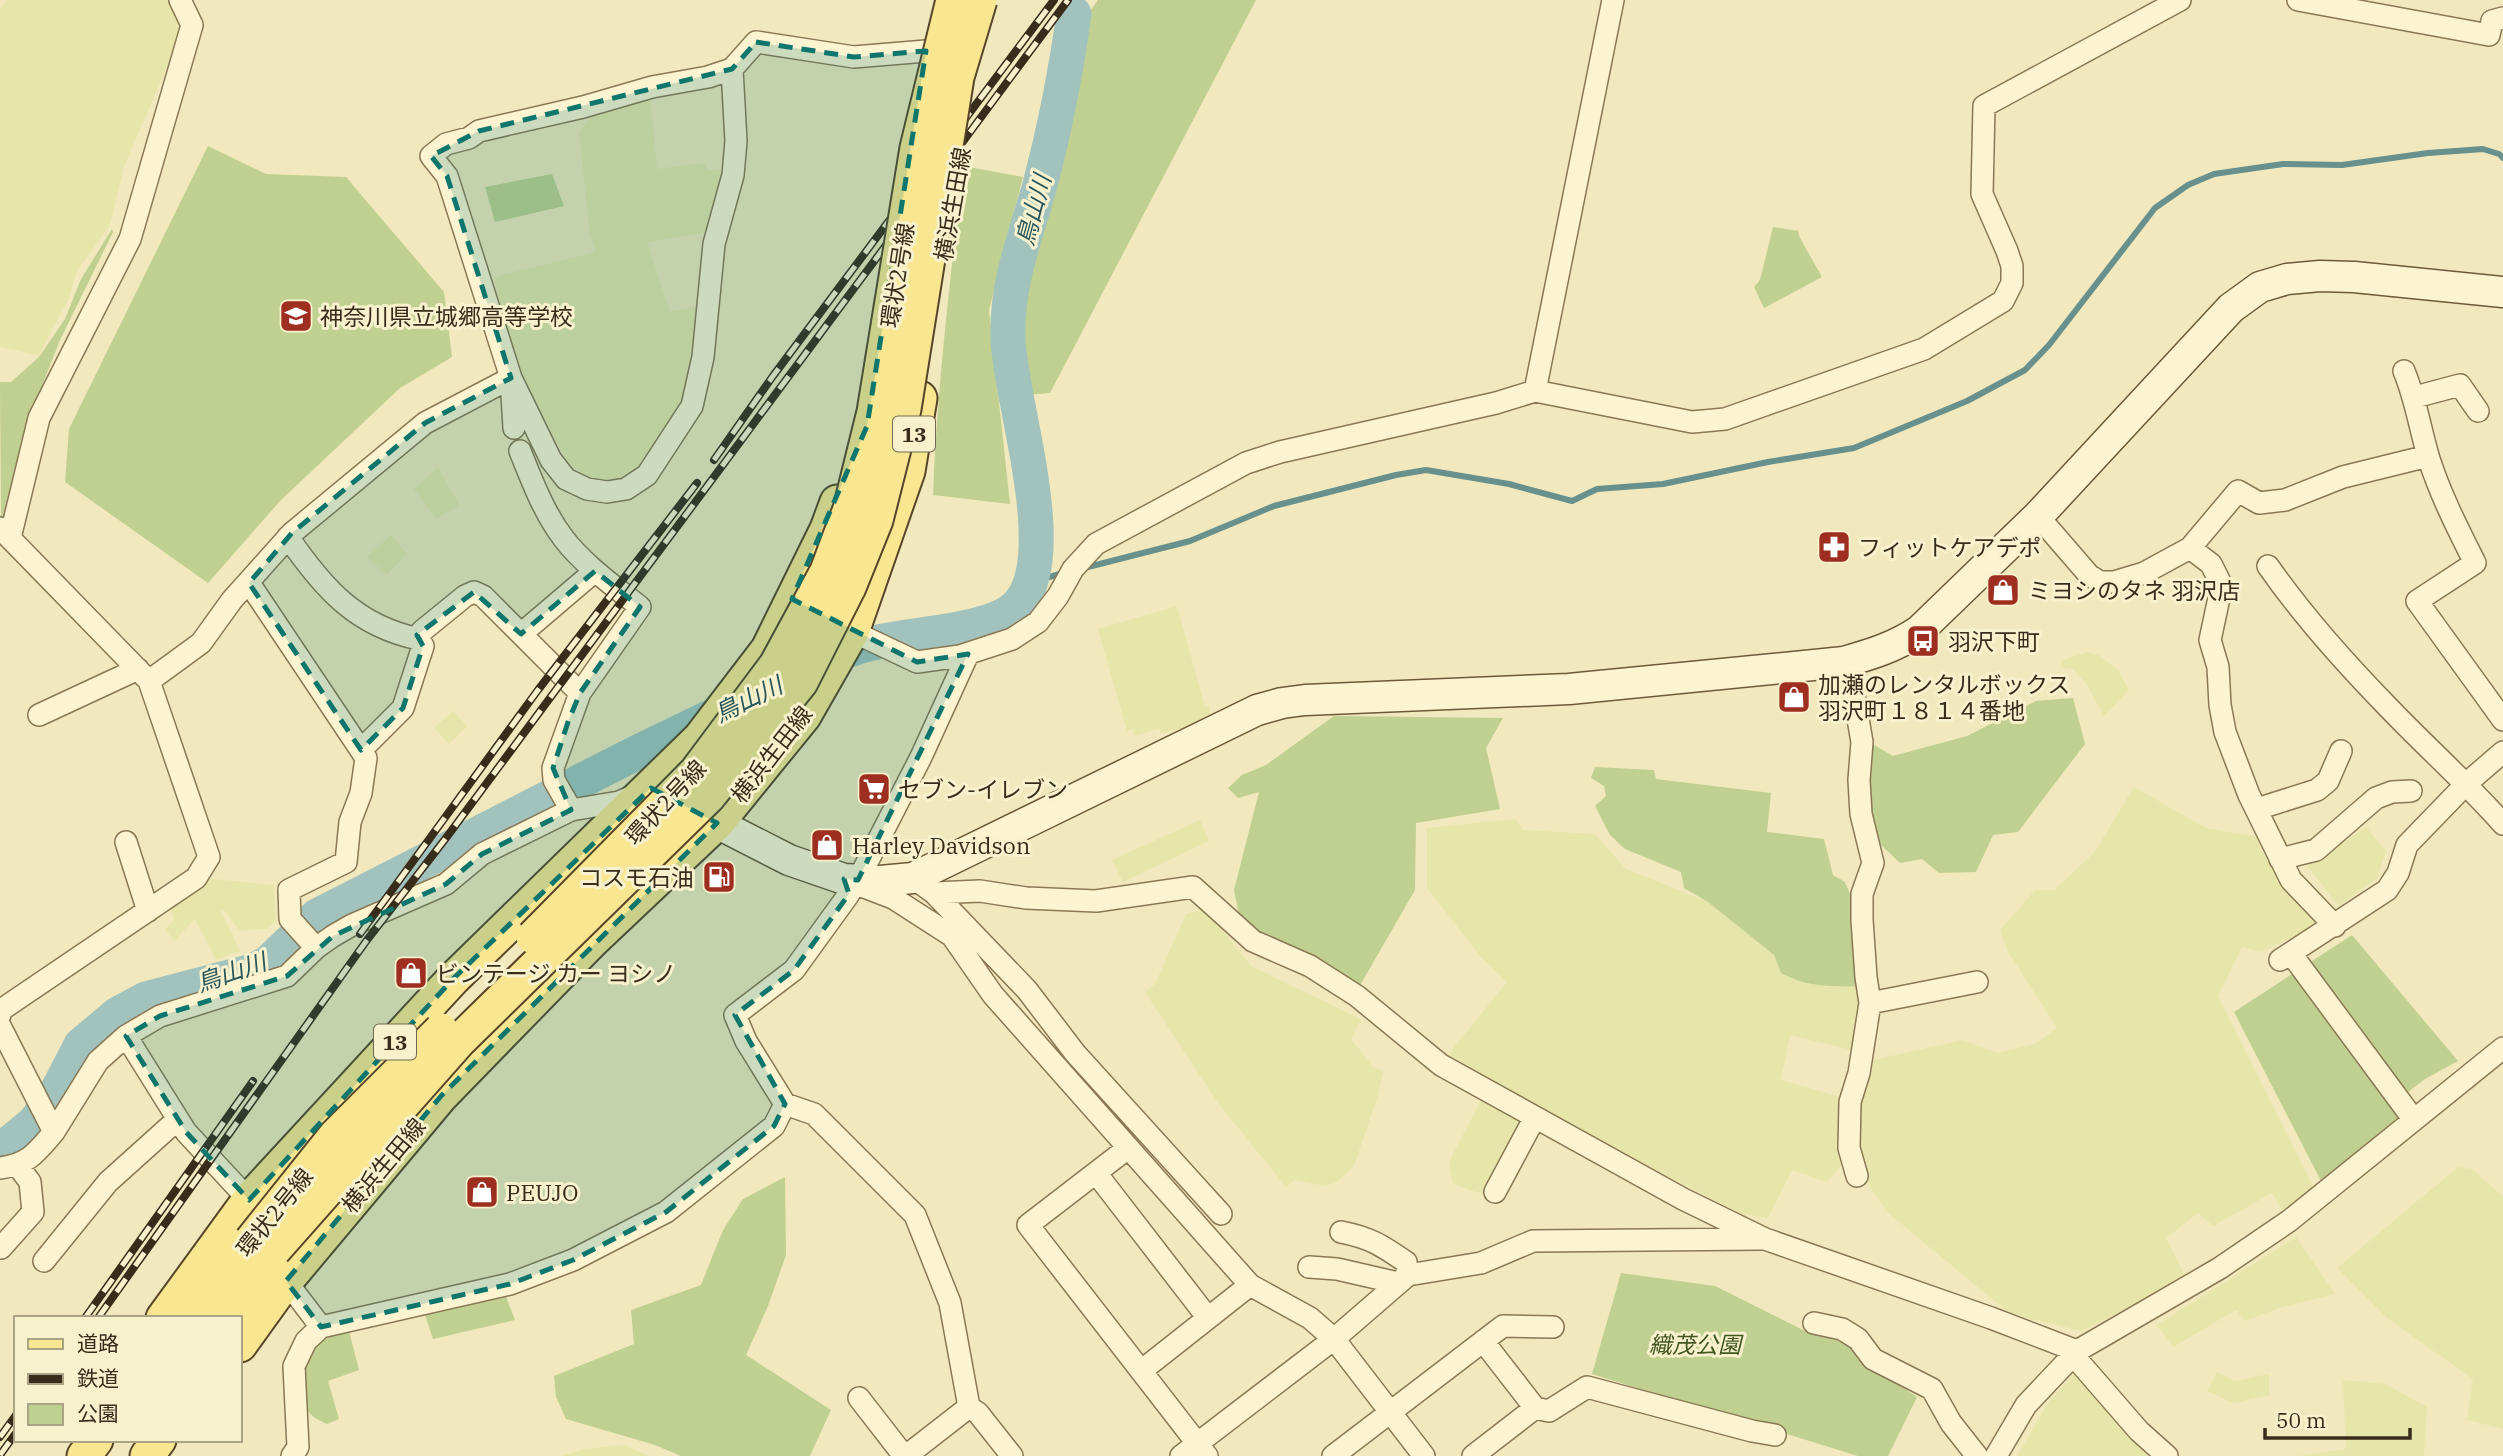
<svg xmlns="http://www.w3.org/2000/svg" width="2503" height="1456" font-family="'IBM Plex Serif','Noto Sans JP',serif">
<style>
.farmland{fill:#e7e6aa}
.green{fill:#c0d090}
.lines{fill:none;stroke-linecap:round;stroke-linejoin:round}
.stream{stroke:#68908c;stroke-width:6}
.river{stroke:#a1c2bd;stroke-width:35}
.street-casing{stroke:#8a7855;stroke-width:24}
.secondary-casing{stroke:#6c5938;stroke-width:33}
.primary-casing{stroke:#57452a;stroke-width:37}
.street{stroke:#fcf4d1;stroke-width:21}
.secondary{stroke:#fcf4d1;stroke-width:30}
.primary{stroke:#f9e690;stroke-width:33}
.rail-casing{stroke:#382d1b;stroke-width:8}
.rail{stroke:#f8f1cd;stroke-width:5;stroke-dasharray:16;stroke-linecap:butt}
.primary-bridge-casing{stroke:#57452a;stroke-width:37;stroke-linecap:butt}
.primary-bridge{stroke:#f9e690;stroke-width:33}
.marked{fill:#0f766e;fill-opacity:0.2;stroke:#0f766e;stroke-width:5;stroke-dasharray:14 9;stroke-linejoin:round}
.labels{text-anchor:middle;dominant-baseline:central;stroke-width:6;stroke-linejoin:round;paint-order:stroke}
.shield{fill:#f8f1cd;stroke:#726850;stroke-width:2}
.shield-label{font-size:21px;font-weight:bold;fill:#382d1b}
.street-label{font-size:23px;fill:#382d1b;stroke:#f8f1cd}
.poi-label{font-size:23px;fill:#382d1b;stroke:#f8f1cd;text-anchor:start}
.park-label{font-size:23px;font-style:italic;fill:#41571f;stroke:#f8f1cd}
.water-label{font-size:24px;font-style:italic;fill:#28565a;stroke:#f8f1cd}
</style>
<rect width="100%" height="100%" fill="#f1e8bd"/>
<path class="farmland" d="M7,0H183L185,26L124,166L110,225L77,271L69,298L39,355L0,347V9Z
M650,96L657,169L704,163L707,170H723L709,232L647,242L670,312L699,306L692,363L683,406L654,445L643,465L626,477L605,482L590,479L569,464L518,376L494,277L596,252L590,233L579,132L592,115Z
M438,467L459,505L436,519L414,489Z
M391,535L407,554L387,574L367,557Z
M1177,606L1205,707L1209,706L1210,714L1188,726L1161,734L1159,728L1135,736L1132,729L1127,731L1098,629Z
M2087,652L2098,655L2118,670L2129,690L2104,716L2086,683L2073,669L2063,668L2061,665L2064,660Z
M453,711L467,726L449,744L434,728Z
M2134,787L2206,828L2258,837L2260,849L2317,926L2261,952L2242,947L2218,996L2313,1186L2283,1211L2272,1193L2213,1226L2198,1213L2166,1238L2186,1278L2082,1331L2010,1314L1887,1212L1870,1187L1854,1136L1859,1093L1869,1061L1963,1040L1997,1053L2035,1044L2057,1028L2007,950L2000,930L2035,890H2054L2094,853Z
M1515,819L1523,830L1595,834L1626,869L1708,902L1774,955L1824,986L1863,987L1855,1051L1790,1035L1781,1080L1844,1098L1845,1161L1827,1182L1792,1170L1768,1218L1742,1214L1640,1162L1447,1056L1507,982L1481,957L1427,888V828Z
M1200,820L1209,841L1123,882L1112,860Z
M2366,827L2386,851L2377,878L2339,906L2307,866Z
M204,878L274,885L276,921L266,929L239,930L224,910L221,911L240,951L216,960L195,919L174,941L165,929L174,920L170,905Z
M1206,909L1251,966L1361,1019L1351,1039L1373,1067L1383,1071L1378,1095L1354,1166L1337,1182L1325,1186L1295,1180L1286,1187L1218,1103L1145,992L1155,984L1186,914Z
M1481,1100L1523,1122L1485,1195L1453,1184L1449,1165L1453,1154Z
M2458,1167L2472,1169L2503,1196V1429L2467,1420L2473,1379L2388,1319L2337,1268Z
M2296,1237L2335,1294L2279,1308L2245,1321L2236,1310L2173,1347L2157,1325Z
M2076,1372L2146,1452L2147,1456H2017L2048,1403Z
M2217,1372L2235,1381L2269,1374V1395L2234,1403L2207,1391Z
M2343,1380L2385,1384L2427,1407L2424,1456H2298L2346,1449Z
M625,1445L649,1456H562L584,1449Z"/>
<path class="green" d="M1098,0H1256L1050,393L1027,395L1017,318L1026,244L1055,167L1076,30Z
M208,146L266,174L346,177L444,292L452,357L400,388L280,501L208,583L65,482L69,429Z
M963,166L1023,177L989,310L1010,504L933,495C937,385 951,275 963,166Z
M552,174L564,206L495,222L485,187Z
M1773,227L1798,231L1800,238L1822,277L1764,308L1754,287L1760,280Z
M112,229L113,232L60,340L31,414L8,514L1,518L0,382H11L39,357L65,319L81,279Z
M2073,698L2085,744L2018,832L1993,835L1976,872L1939,873L1922,859L1900,863L1879,843L1868,801L1869,742L1893,756L1967,736L2036,701Z
M1334,716L1503,718L1486,748L1500,809L1416,823L1415,890L1359,987L1241,925L1234,890L1259,792L1238,798L1228,788L1242,775L1266,765Z
M1595,767L1654,770L1656,779L1771,793L1767,832L1824,839L1833,875L1845,882L1855,906L1863,987C1832,986 1809,988 1781,973L1774,955L1708,902L1684,888L1681,872L1625,849L1610,835L1595,806L1606,796L1604,786L1591,778Z
M2352,935L2458,1061L2425,1079L2408,1092L2401,1115L2321,1181L2234,1012Z
M785,1177L786,1255L768,1306L746,1355L831,1410L810,1456H681L655,1445L566,1419L556,1397L554,1376L634,1344L631,1310L701,1285L723,1230L743,1199Z
M1621,1273L1715,1286L1811,1334L1832,1337L1850,1345L1860,1358L1917,1397L1888,1456H1858L1592,1374Z
M505,1294L515,1320L433,1339L425,1315Z
M349,1331L359,1370L328,1381L339,1419L327,1424C318,1420 311,1417 306,1408C299,1395 302,1355 313,1344C323,1334 336,1334 349,1331Z"/>
<g class="lines">
<path class="stream" d="M1084,568L1190,541L1274,506L1396,475L1426,470L1509,484L1572,501L1597,489L1663,484L1768,462L1854,448L1967,401L2025,370L2049,345L2155,208L2188,185L2214,174L2283,164L2342,165L2428,153L2483,149L2499,154L2503,158
M1029,583L1063,573"/>
<path class="river" d="M850,650C892,632 989,636 1018,605C1063,556 1011,404 1008,340C1006,283 1025,239 1040,185C1055,128 1066,72 1074,14
M0,1151L34,1123L55,1095L81,1045L118,1014L146,999L253,971L268,963L317,916L634,754L727,709"/>
<defs>
<path id="street" d="M2298,0L2489,35L2492,21L2503,18
M2404,371C2416,400 2420,429 2429,459C2441,496 2458,529 2475,563L2417,601L2503,720
M1535,391L1613,0
M2415,397L2460,385L2478,411
M514,428L511,378L447,176L431,156L446,144L469,138L479,131L583,107L652,87L708,77L732,69
M2038,516L2089,575L2100,582H2114L2144,573L2190,548L2238,491L2259,503L2285,500L2343,477L2428,456
M0,528L149,681L209,857L196,878L1,1010L0,1015
M288,537C323,588 356,626 419,639L423,646L403,708L361,750
M10,538L39,418L130,239L192,25L180,0
M2190,548L2211,564L2219,580V598L2210,640L2218,667L2220,705L2225,732L2249,795L2291,880L2335,926
M2268,566C2303,616 2344,662 2386,705C2425,746 2466,782 2503,824
M249,583L366,758L361,793L350,822L346,862L289,890L290,919L316,948
M843,627L917,662L960,656L1012,639L1038,622L1058,596L1073,569L1096,544L1246,463L1280,452L1496,403L1535,391L1692,422L1725,419L1924,349L2003,301L2012,283V266L2007,251L1982,194L1984,106L2180,0
M521,634L595,571
M419,639L422,631L465,596L474,592L483,596L580,693L640,607C614,586 584,565 564,539C544,513 532,481 520,451
M1848,660L1862,742L1859,780L1861,814L1873,863L1862,894V920L1866,977L1870,1003L1859,1073L1850,1102L1849,1148L1857,1176
M149,681L201,643L232,600L292,533L425,423L511,378L551,460L566,479L587,489L607,492L626,489L647,475L692,406L703,357L714,244L733,175L736,141L732,69L756,42L854,57L926,51
M39,715L138,669
M2257,809L2317,790L2328,781L2341,751
M571,810L554,780L553,768L580,693
M126,842L148,911
M2280,859L2316,850L2376,798L2392,792L2411,791
M913,878L934,893L980,891L1026,898L1096,901L1193,887L1253,941L1310,966L1357,996L1441,1065L1683,1199L1765,1239L1991,1318L2077,1351
M858,880L921,757L968,654
M859,885L893,898L952,936L993,995L1250,1285L1310,1318L1334,1339L1424,1456
M934,893L1027,990L1075,1053L1221,1214
M2292,955L2414,1120
M2280,960L2387,890L2398,873L2407,845L2467,783L2503,752
M1870,1003L1977,982
M0,1026L54,1132C36,1153 29,1164 0,1168
M126,1036L186,1132L249,1200
M785,1104L814,1114L915,1215L950,1303L969,1407L978,1413L1012,1456
M54,1132L98,1061L126,1036L160,1016L287,976L316,948L333,936L352,925L446,884L482,854L571,810L619,802L635,795
M1128,1148L1028,1225L1207,1456
M1096,1173L1208,1318
M1495,1192L1535,1117
M1341,1232C1371,1238 1381,1245 1406,1262L1408,1275
M1,1248L33,1212L30,1182L18,1166
M44,1261L108,1182L178,1119
M1309,1267L1337,1269L1398,1283
M286,1281L321,1327L510,1284L573,1260L666,1212L774,1126L785,1104L746,1041L735,1015L794,970L849,894L844,879
M1814,1323L1842,1329L1858,1339L1873,1359L1932,1389L1951,1423L1977,1456
M2073,1355L2139,1431L2167,1456
M1141,1371L1250,1285
M859,1398L904,1456
M1535,1408L1549,1411L1587,1387L1752,1431L1775,1435
M292,1456L298,1447L294,1366L306,1341L321,1327
M906,1456L969,1407
M1181,1456L1334,1339L1408,1275L1481,1263L1533,1241L1761,1239
M1333,1456L1503,1326L1553,1327
M1473,1456L1535,1408L1483,1341
M1996,1456L2026,1405L2077,1351L2220,1268L2289,1221L2503,1048"/>
<path id="secondary" d="M697,813L789,860L844,879L880,881L913,878L1257,710L1282,703L1305,700L1569,689L1844,662C1872,654 1895,647 1919,631L2038,516L2231,308L2260,287L2287,279L2320,276L2354,277L2503,292"/>
<path id="primary" d="M163,1318L249,1200L453,979L700,738L768,649L827,529L837,502
M191,1318L251,1241
M228,1318L274,1250
M240,1345L286,1281L441,1096L591,942L717,823L804,716L852,632L908,471L920,398
M84,1456L96,1440
M147,1456L159,1440"/>
</defs>
<use href="#street" class="street-casing"/>
<use href="#secondary" class="secondary-casing"/>
<use href="#primary" class="primary-casing"/>
<use href="#street" class="street"/>
<use href="#secondary" class="secondary"/>
<use href="#primary" class="primary"/>
<defs>
<path id="rail" d="M714,460L773,376L1054,0
M360,934L538,690L697,483
M85,1318L253,1081
M98,1318L367,940L446,838L1068,0
M0,1437L16,1415
M0,1455L16,1433"/>
</defs>
<use href="#rail" class="rail-casing"/>
<use href="#rail" class="rail"/>
<defs>
<path id="primary-bridge" d="M533,937L696,772L776,665L827,571L850,509L874,412L917,148L953,0
M251,1241L335,1136L441,1030
M274,1250L459,1041L708,797L801,682L849,587L876,520L904,409L957,77L980,0"/>
</defs>
<use href="#primary-bridge" class="primary-bridge-casing"/>
<use href="#primary-bridge" class="primary-bridge"/>
</g>
<path class="marked" d="M756,42L854,57L926,51L867,426L792,599L917,662L968,654L858,880L844,879L849,894L794,970L735,1015L785,1104L774,1126L666,1212L573,1260L510,1284L321,1327L286,1281L441,1096L717,823L651,788L453,979L249,1200L186,1132L126,1036L160,1016L287,976L333,936L446,884L482,854L571,810L553,768L568,722L580,693L640,607L595,571L521,634L474,592L417,635L423,646L403,708L361,750L249,583L292,533L425,423L511,378L447,176L431,156L479,131L732,69Z"/>
<defs>
<symbol id="school-square" viewBox="-11 -11 22 22"><rect x="-9" y="-9" width="18" height="18" rx="4" fill="#9e2f20" stroke="#f8f1cd"/><path d="M0-5L7-2L0 1L-7-2ZM-4 1L0 2.5L4 1V4Q0 6-4 4Z" fill="#fff"/></symbol>
<symbol id="pharmacy-square" viewBox="-11 -11 22 22"><rect x="-9" y="-9" width="18" height="18" rx="4" fill="#9e2f20" stroke="#f8f1cd"/><path d="M-2-6h4v4h4v4h-4v4h-4v-4h-4v-4h4Z" fill="#fff"/></symbol>
<symbol id="shop-square" viewBox="-11 -11 22 22"><rect x="-9" y="-9" width="18" height="18" rx="4" fill="#9e2f20" stroke="#f8f1cd"/><path d="M-5-2.5h2.3a2.7 3.5 0 0 1 5.4 0H5L5.5 6h-11ZM-1.5-2.5h3a1.5 2.3 0 0 0-3 0Z" fill="#fff"/></symbol>
<symbol id="bus-square" viewBox="-11 -11 22 22"><rect x="-9" y="-9" width="18" height="18" rx="4" fill="#9e2f20" stroke="#f8f1cd"/><path d="M-5-6H5V4H4V6H2V4H-2V6H-4V4H-5ZM-3.5-4V0h7V-4ZM-3.5 1.2v1.5H-2V1.2ZM2 1.2v1.5H3.5V1.2Z" fill="#fff"/></symbol>
<symbol id="supermarket-square" viewBox="-11 -11 22 22"><rect x="-9" y="-9" width="18" height="18" rx="4" fill="#9e2f20" stroke="#f8f1cd"/><path d="M-6-5.5h2.5l.6 2H6L4.5 2H-2.5L-4.4-4H-6ZM-1.5 3.2a1.3 1.3 0 1 0 .1 0ZM3 3.2a1.3 1.3 0 1 0 .1 0Z" fill="#fff"/></symbol>
<symbol id="fuel-square" viewBox="-11 -11 22 22"><rect x="-9" y="-9" width="18" height="18" rx="4" fill="#9e2f20" stroke="#f8f1cd"/><path d="M-5.5-6h7V0h2V4h1.3V-2.5L3-4.5l.8-.8L6-3V5H2.5V1h-1V6h-7ZM-4.2-4.7v3.2H.2V-4.7Z" fill="#fff"/></symbol>
</defs>
<g fill-rule="evenodd">
<use href="#school-square" x="277" y="297" width="38" height="38"/>
<use href="#pharmacy-square" x="1815" y="528" width="38" height="38"/>
<use href="#shop-square" x="1984" y="571" width="38" height="38"/>
<use href="#bus-square" x="1904" y="622" width="38" height="38"/>
<use href="#shop-square" x="1775" y="678" width="38" height="38"/>
<use href="#supermarket-square" x="855" y="770" width="38" height="38"/>
<use href="#shop-square" x="808" y="826" width="38" height="38"/>
<use href="#fuel-square" x="700" y="858" width="38" height="38"/>
<use href="#shop-square" x="392" y="954" width="38" height="38"/>
<use href="#shop-square" x="463" y="1173" width="38" height="38"/>
</g>
<g class="labels">
<g class="shield">
<rect x="893" y="416.5" width="42" height="35" rx="5"/>
<rect x="374" y="1024.5" width="42" height="35" rx="5"/>
</g>
<g class="shield-label">
<text x="914" y="434">13</text>
<text x="395" y="1042">13</text>
</g>
<g class="street-label">
<text transform="translate(952 204) rotate(-80)">横浜生田線</text>
<text transform="translate(897 275) rotate(-81)">環状2号線</text>
<text transform="translate(771 754) rotate(-52)">横浜生田線</text>
<text transform="translate(665 802) rotate(-47)">環状2号線</text>
<text transform="translate(383 1165) rotate(-50)">横浜生田線</text>
<text transform="translate(274 1212) rotate(-51)">環状2号線</text>
</g>
<g class="poi-label">
<text x="320" y="316">神奈川県立城郷高等学校</text>
<text x="1858" y="547">フィットケアデポ</text>
<text x="2028" y="590">ミヨシのタネ 羽沢店</text>
<text x="1948" y="641">羽沢下町</text>
<text x="1818" y="684">加瀬のレンタルボックス<tspan x="1818" dy="26">羽沢町１８１４番地</tspan></text>
<text x="898" y="789">セブン-イレブン</text>
<text x="852" y="845">Harley Davidson</text>
<text x="694" y="877" text-anchor="end">コスモ石油</text>
<text x="436" y="973">ビンテージ カー ヨシノ</text>
<text x="506" y="1192">PEUJO</text>
</g>
<g class="park-label">
<text x="1695" y="1344">織茂公園</text>
</g>
<g class="water-label">
<text transform="translate(1033 210) rotate(-75)">鳥山川</text>
<text transform="translate(748 699) rotate(-26)">鳥山川</text>
<text transform="translate(231 972) rotate(-19)">鳥山川</text>
</g>
</g>
<rect x="14" y="1316" width="228" height="126" fill="#f8f1cd" stroke="#aba386" stroke-width="2"/>
<rect x="28" y="1339" width="35" height="10" fill="#f9e690" stroke="#aba386" stroke-width="2"/>
<text x="77" y="1351" font-size="21" fill="#382d1b">道路</text>
<rect x="28" y="1374" width="35" height="10" fill="#382d1b" stroke="#aba386" stroke-width="2"/>
<text x="77" y="1386" font-size="21" fill="#382d1b">鉄道</text>
<rect x="28" y="1404" width="35" height="21" fill="#c0d090" stroke="#aba386" stroke-width="2"/>
<text x="77" y="1421" font-size="21" fill="#382d1b">公園</text>
<path d="M2265 1428v10h145v-10" fill="none" stroke="#382d1b" stroke-width="3.5"/>
<text x="2276" y="1428" font-size="21" fill="#382d1b" stroke="#f8f1cd" stroke-width="5" paint-order="stroke">50 m</text>
</svg>
